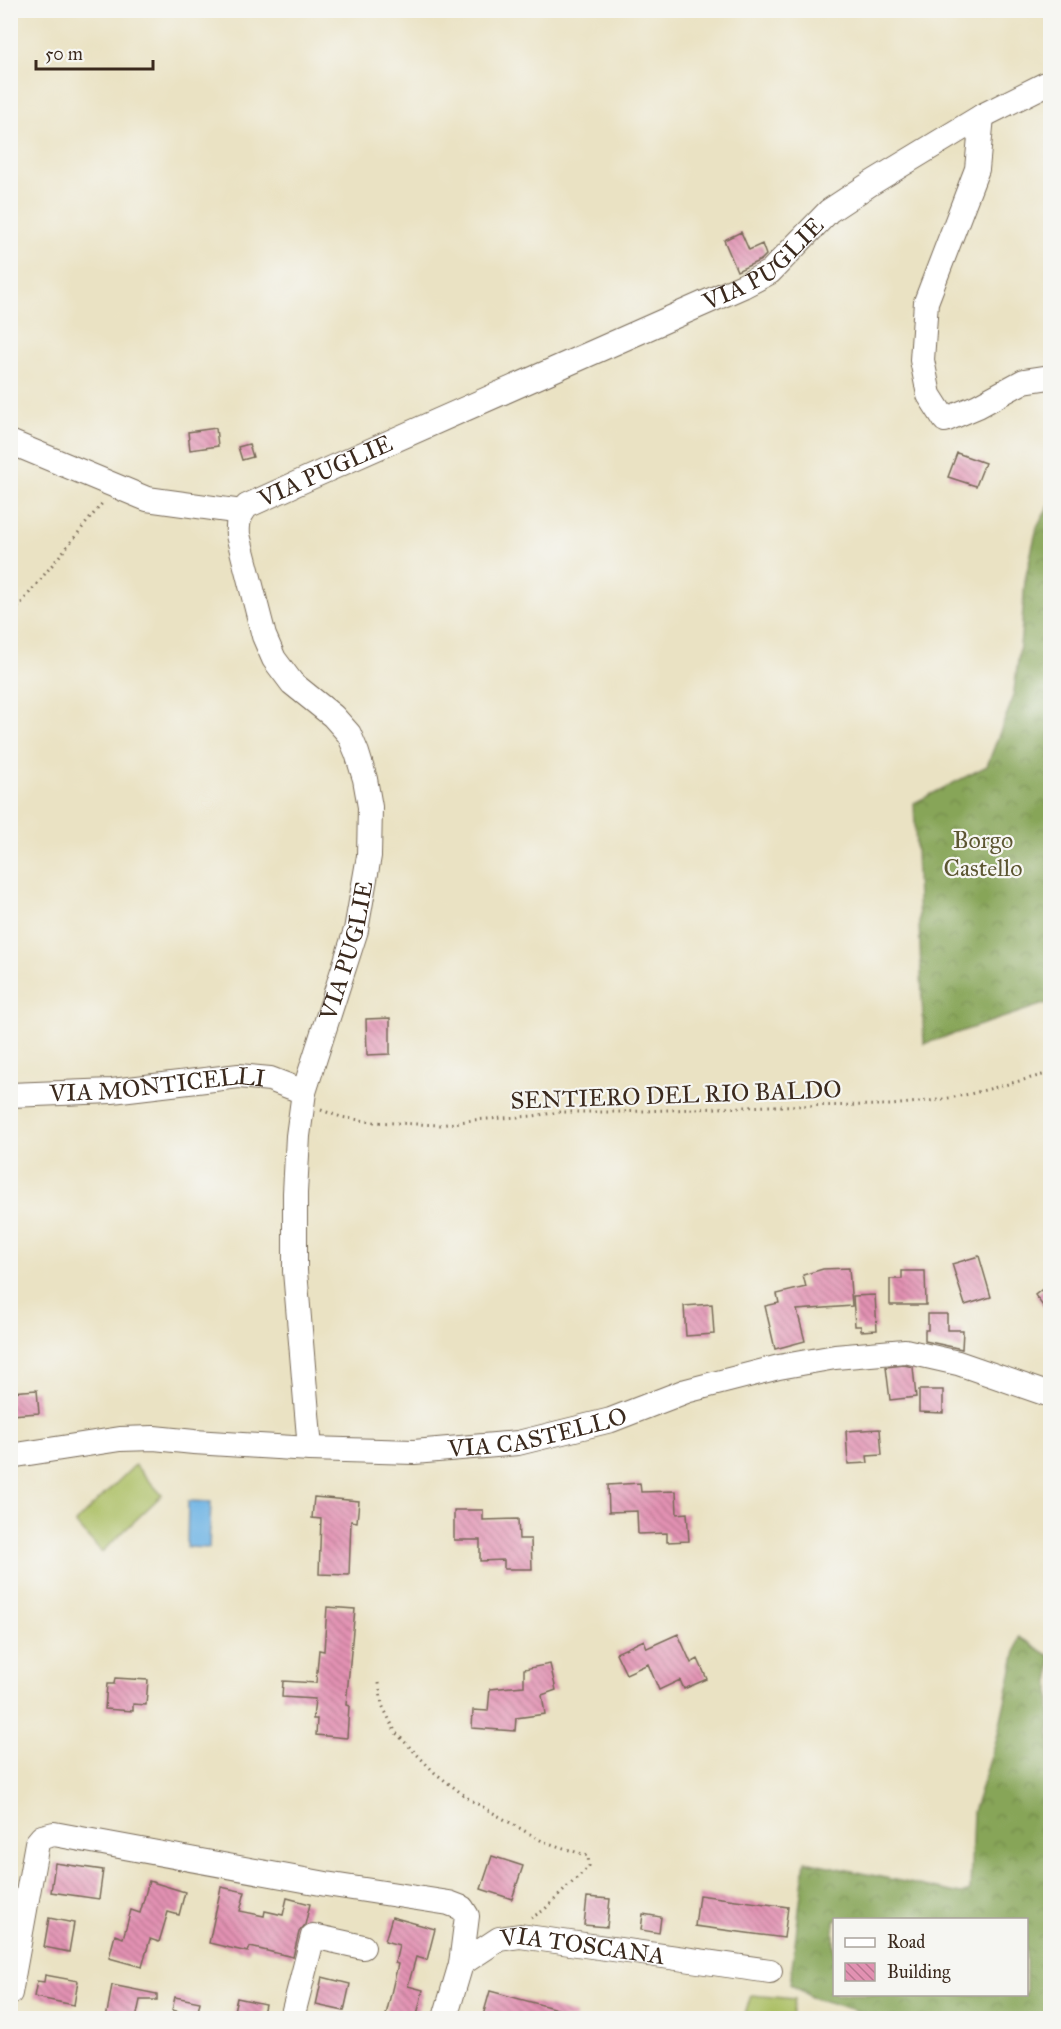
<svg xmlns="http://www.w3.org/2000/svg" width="1061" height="2029" font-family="'IM FELL Great Primer',serif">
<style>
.forest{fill:url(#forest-crowns);stroke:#61683b;stroke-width:1.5;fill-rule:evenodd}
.park{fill:#aabe62;stroke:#727440;stroke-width:1.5}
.water{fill:#6db3e4;stroke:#546e81;stroke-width:1.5}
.building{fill:url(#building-back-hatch)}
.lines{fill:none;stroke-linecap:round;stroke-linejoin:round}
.minor-casing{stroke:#786a58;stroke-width:26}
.path{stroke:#786a58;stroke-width:3;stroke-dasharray:1.5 4.5;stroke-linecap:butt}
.minor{stroke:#fff;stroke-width:24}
.labels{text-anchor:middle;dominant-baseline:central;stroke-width:4.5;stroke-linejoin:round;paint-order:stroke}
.street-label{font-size:24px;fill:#3b2a1e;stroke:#f6f6f2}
.park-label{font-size:24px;fill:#5c5632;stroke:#f6f6f2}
</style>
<defs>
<pattern id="forest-crowns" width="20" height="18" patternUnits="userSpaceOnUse" patternTransform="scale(1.5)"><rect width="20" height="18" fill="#87a558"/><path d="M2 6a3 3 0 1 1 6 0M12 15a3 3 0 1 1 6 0" fill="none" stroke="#708748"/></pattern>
<pattern id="building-back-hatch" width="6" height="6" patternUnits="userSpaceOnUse" patternTransform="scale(1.5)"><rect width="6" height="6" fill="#e291b2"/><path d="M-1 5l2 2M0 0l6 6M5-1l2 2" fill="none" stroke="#b87790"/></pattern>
</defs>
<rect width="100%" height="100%" fill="#f6f6f2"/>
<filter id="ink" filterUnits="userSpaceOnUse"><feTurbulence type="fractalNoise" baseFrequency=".0167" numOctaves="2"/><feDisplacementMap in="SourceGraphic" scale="12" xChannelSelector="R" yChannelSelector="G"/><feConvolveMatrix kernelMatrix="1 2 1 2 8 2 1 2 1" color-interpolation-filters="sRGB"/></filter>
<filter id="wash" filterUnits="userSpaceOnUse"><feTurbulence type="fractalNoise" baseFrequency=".008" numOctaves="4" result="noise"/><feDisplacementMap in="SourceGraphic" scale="24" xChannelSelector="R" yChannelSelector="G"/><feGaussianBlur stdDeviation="1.35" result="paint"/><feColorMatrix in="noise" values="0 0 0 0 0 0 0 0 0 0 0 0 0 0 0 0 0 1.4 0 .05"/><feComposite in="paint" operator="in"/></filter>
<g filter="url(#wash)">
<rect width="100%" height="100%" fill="#eae2c3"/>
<path class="forest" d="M1050,504V1002L924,1044L914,803L987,766L1013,698L1021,637L1025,580L1037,527Z
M1019,1637L1050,1656V2018H882L811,1997L790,1984L805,1861L961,1894L970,1891L973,1812L997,1738ZM834,1920H1026V1994H834Z"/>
<path class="park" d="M135,1465L162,1495L102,1552L75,1523Z
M751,1995L795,1999L792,2018H744Z"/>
<path class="water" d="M188,1501L211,1502L209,1548L187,1547Z"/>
<g id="blocks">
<path class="building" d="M741,232L749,250L762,244L766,255L761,260L737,271L724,240Z
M216,428L218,446L190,450L188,432Z
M249,444L253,457L242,460L238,447Z
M957,453L985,463L976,486L948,477Z
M390,1018V1054L367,1055L366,1019Z
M979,1256L991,1297L965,1305L952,1264Z
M849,1268L852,1306L797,1310L805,1341L775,1349L765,1306L779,1303L777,1294L806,1287L803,1275L823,1269Z
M902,1271H925L926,1305H890V1279H902Z
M1050,1283V1316L1035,1295Z
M875,1295L877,1330L861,1331V1326H855L853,1296Z
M712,1304L714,1334L686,1336L684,1306Z
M928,1314H947V1330H963L962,1349L925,1341V1330H928Z
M904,1365L913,1367L916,1397L890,1400L886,1367Z
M37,1390L39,1413L10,1415V1392Z
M919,1390H943V1413L919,1412Z
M880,1429L882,1455L867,1456L868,1463L848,1464L846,1431Z
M640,1483L641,1492L676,1491L677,1514L687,1513L689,1541L667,1542V1533L638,1534L637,1511L609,1512L608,1485Z
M314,1497L359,1501L357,1522L351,1521L349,1575L319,1574L321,1519L312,1518Z
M454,1510H483V1520L518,1519L519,1539H531L532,1569H504V1560L480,1561V1540H454Z
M327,1607L355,1609L346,1705L349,1706L347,1738L316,1735L317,1719H313L315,1699L282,1697L283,1681L316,1683L319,1650L324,1651Z
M678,1634L691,1663L698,1659L707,1679L684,1689L680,1680L659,1690L648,1664L626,1674L616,1653L644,1640L647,1648Z
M550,1664L556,1690L542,1695L545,1714L516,1718L515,1731L472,1728L473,1710L488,1711L490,1689L524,1686V1669Z
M115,1678L148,1680L146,1705L133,1704V1711L105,1709L107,1684H114Z
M492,1856L523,1866L512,1899L481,1889Z
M55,1863L103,1870L99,1899L51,1892Z
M149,1881L185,1892L179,1915L168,1912L159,1942L150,1939L142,1967L109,1958L115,1935L123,1938L131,1910L140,1913Z
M221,1887L245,1892L240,1911L264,1916L265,1911L283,1915L287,1898L310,1904L305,1925L299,1932L293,1957L250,1947L248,1952L209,1943Z
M699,1895L788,1907L784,1938L695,1926Z
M587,1897L610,1899L607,1927L584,1925Z
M643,1914L661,1917L659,1933L641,1930Z
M392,1917L435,1929L427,1960L416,1957L408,1986L423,1990L416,2019H385L398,1964L395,1963L399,1945L385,1941Z
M49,1918L74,1923L69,1952L44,1947Z
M45,1975L78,1981L74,2005L34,1997L37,1981L44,1982Z
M322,1977L350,1984L344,2011L316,2005Z
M112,1985L157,1994V2000H140L136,2019H106Z
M490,1991L576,2014V2019H482Z
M175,1997L200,2002L197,2016L172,2010Z
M237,1998L265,2004L262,2019H232Z"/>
</g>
</g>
<g filter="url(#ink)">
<use href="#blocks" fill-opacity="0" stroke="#786a58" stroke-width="1.5"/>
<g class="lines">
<defs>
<g id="minor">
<path d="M982,116L977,169L926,302L922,360L929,395L945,420L978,406L1024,381L1050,377"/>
<path d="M10,442L147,499L242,512"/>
<path id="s1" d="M10,1095L112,1091L239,1076L270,1079L304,1092"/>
<path id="s2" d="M310,1449L295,1271V1193L298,1136L304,1092L356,930L369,856L370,807L365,779L357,753L349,734L333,716L292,683L274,659L264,636L238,535C237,522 239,516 247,506L311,477L743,286L770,272L829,211L870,184L982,116L1050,82"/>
<path id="s3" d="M10,1456L120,1439L154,1438L194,1442L310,1449L414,1452L518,1443L611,1420L686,1391L779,1367L835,1357L905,1351L958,1363L1050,1395"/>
<path id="s4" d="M461,1964L499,1939L520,1936L770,1971"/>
<path d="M10,1993L37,1843L42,1837L54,1834L326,1884L449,1903L462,1908L467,1916L461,1964L445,2018"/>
<path d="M292,2018L313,1936L363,1947"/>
</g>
</defs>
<use href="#minor" class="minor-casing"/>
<path class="path" d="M10,617L104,501
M321,1110L341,1117L372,1122L441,1125L473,1120L533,1116L560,1112H620L768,1106L891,1105L938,1100L970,1094L1050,1073
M379,1683L382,1705L396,1733L435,1773L469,1799L542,1841L588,1856L589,1866L544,1910L531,1918"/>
<use href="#minor" class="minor"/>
</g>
</g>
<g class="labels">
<g class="street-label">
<text stroke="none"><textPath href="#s2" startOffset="1568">VIA PUGLIE</textPath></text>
<text stroke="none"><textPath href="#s2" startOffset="1082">VIA PUGLIE</textPath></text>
<text stroke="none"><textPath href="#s2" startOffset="506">VIA PUGLIE</textPath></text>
<text stroke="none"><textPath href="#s1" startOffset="148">VIA MONTICELLI</textPath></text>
<text transform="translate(676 1095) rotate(-2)">SENTIERO DEL RIO BALDO</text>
<text stroke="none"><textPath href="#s3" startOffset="531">VIA CASTELLO</textPath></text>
<text stroke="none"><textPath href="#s4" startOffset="130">VIA TOSCANA</textPath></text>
</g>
<g class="park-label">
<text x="983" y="840">Borgo<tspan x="983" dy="28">Castello</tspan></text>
</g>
</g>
<rect width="1061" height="2029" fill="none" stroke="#f6f6f2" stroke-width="36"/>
<rect x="833" y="1918" width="195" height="78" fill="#f6f6f2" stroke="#aba49d" stroke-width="1.5"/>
<rect x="845" y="1938" width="30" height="9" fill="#ffffff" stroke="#aba49d" stroke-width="1.5"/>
<text x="887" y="1948" font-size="18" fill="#3b2a1e">Road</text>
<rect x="845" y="1963" width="30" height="18" fill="url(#building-back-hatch)" stroke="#aba49d" stroke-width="1.5"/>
<text x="887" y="1978" font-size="18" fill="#3b2a1e">Building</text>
<path d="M36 60v9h117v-9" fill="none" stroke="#3b2a1e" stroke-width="3"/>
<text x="45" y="60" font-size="18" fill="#3b2a1e" stroke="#f6f6f2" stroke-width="4.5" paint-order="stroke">50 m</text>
</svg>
